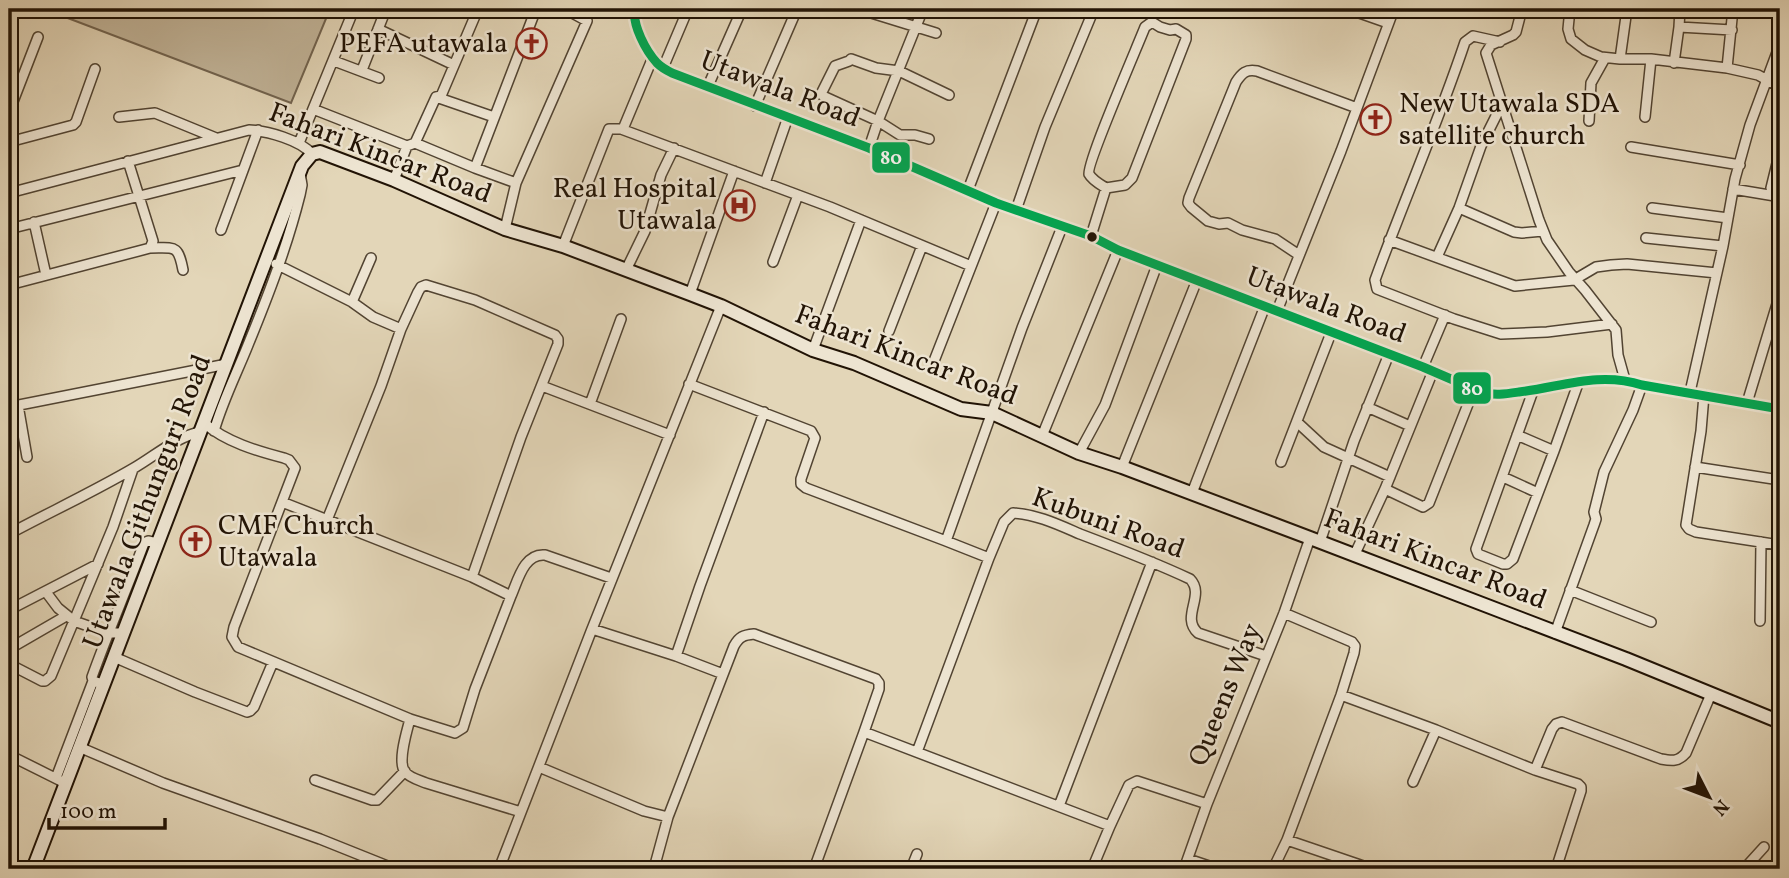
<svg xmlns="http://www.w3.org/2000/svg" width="1789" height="878" font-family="Vollkorn,serif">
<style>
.green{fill:#c2b59a;stroke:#726450;stroke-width:2}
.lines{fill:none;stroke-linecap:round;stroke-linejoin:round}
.street-casing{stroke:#524432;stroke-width:12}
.secondary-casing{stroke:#211305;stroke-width:16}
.street{stroke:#ede4d1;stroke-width:9}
.secondary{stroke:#ede4d1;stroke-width:12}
.bus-1-casing{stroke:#ede4d1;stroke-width:14}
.bus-1{stroke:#00a651;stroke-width:9}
.bus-dot{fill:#211305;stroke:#ede4d1;stroke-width:2.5}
.labels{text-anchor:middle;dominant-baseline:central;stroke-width:5;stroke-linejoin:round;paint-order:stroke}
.poi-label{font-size:28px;fill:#211305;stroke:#ede4d1;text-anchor:end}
.street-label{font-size:28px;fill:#211305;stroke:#ede4d1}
.line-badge{stroke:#ede4d1;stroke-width:2.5}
.badge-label{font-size:19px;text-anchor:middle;font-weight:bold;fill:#fff}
</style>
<rect width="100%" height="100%" fill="#e3d6b8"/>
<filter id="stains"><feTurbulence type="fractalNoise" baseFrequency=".00286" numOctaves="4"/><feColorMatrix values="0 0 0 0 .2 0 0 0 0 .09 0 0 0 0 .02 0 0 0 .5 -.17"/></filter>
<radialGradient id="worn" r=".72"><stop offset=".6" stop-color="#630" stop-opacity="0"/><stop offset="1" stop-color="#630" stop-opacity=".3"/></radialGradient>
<path class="green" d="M44,9H330L291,103Z"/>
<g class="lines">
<defs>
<path id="street" d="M635,9C632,25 646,51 657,63C661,67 666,70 672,73L869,148L996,203L1091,236L1118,250L1423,367L1481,392C1494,396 1506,394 1519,392C1561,387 1599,371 1642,385L1780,409
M869,9L868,12L936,33
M1348,9L1388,23
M1522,9L1516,32L1513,35L1491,45L1486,53L1539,220L1547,240L1569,272L1585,290L1616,330L1618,355L1625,380
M1570,9L1568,29L1571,39L1585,50L1601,57L1620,59H1651L1727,68L1758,75L1780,87
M1152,22L1160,27L1170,30L1176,29L1186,35V39L1132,178L1125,185L1106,188C1101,185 1092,180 1089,174C1086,165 1138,45 1145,27Z
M1679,27L1732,30
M378,29L454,65
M1500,42L1473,36L1465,42C1438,123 1404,200 1375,280L1377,289L1382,291L1454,319L1501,334L1547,332L1612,324
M1620,59L1627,9
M334,61L379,78
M1674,63L1679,27L1680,9
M663,68L688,9
M1727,68L1733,9
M362,70L386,9
M708,86L742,9
M436,97L494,117
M755,106L797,9
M313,109L407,146L415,143L475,168L516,183
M9,112L38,37
M119,117L155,113L216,138
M1645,117L1651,59
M1589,121L1591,83L1605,58
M623,129L653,57
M929,139L915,135H900L878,121L823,96L822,92L835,66L849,61L851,59L876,68L899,71L949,95
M9,142L73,125L76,122L95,69
M299,143L354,9
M415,143L436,97L441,96L478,9
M1631,147L1740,165
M869,148L878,121L923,9
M1780,151L1771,188L1775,196L1780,199
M475,168L536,9
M394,180L407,146
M765,183L788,117
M1733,189L1775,196
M968,190L1037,9
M9,193L249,130C268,131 300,140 312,154
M1459,208L1514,232L1522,233L1543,231
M1652,208L1728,218
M1016,210L1045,127L1094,9
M34,222L46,275
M9,229L243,170
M505,229L516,183L587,21L565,9
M221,230L258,130
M1091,236L1106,188
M1646,238L1723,246
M1389,240L1515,286L1574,280L1596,267L1611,265L1627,264L1717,273
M563,246L609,129H621L830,207L971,266
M150,248C175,248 178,244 183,270
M1299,255L1275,239L1242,230L1228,223L1219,224L1208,221L1191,207L1188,203L1189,198L1236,82C1242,73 1246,69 1257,71L1357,108
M1437,257L1459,208L1481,146L1502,104
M371,258L352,302L373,317L401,329L418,292L421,287L426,285L475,300L555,335L558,339V344L521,437L472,577
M773,262L798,195
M276,264L352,302
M626,270L645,231L661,175L674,148
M9,285L150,248L153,241L128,161
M690,294L734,171
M721,306L592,629L676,656L723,674
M1277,311L1341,151L1394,9
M889,331L922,246
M813,350L861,220
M934,361L996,203
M1423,367L1445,315
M689,384L811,431L815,438L801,479V484L806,488L946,541
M542,386L670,435
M1533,391L1476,549L1478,554L1503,564H1507L1513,559L1554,451L1579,381
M1690,392L1723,246L1735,179L1750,125L1780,44
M1704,395L1701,431L1686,525L1689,529L1696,532L1780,545
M1747,403L1780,294
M590,404L621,319
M18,405L27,457
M9,407L227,364
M1367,407L1410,426
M1297,422L1324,447L1390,477
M204,423C226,442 257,451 284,458L289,460L295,468L234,627L232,637L238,647L410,719L455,733L463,728L475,689L511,596L472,577L282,502
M214,431C223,400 236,375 248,345C268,296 287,247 300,195L302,185L300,173
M1517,435L1554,451
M1042,436L1118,250
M1079,453L1105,405L1157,265
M1281,462L1331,333
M1122,467L1197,280
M1695,467L1780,480
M1503,477L1538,493
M1385,489L1423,507L1429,503L1474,389
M1192,493L1265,306
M327,520L381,386L401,329
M9,534C50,512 93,492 134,468C155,456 177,436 201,432
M1320,542L1354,441L1389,354
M1354,556L1385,489L1433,371
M989,558L1004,522L1013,513C1036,514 1059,525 1080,534C1117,548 1154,562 1190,579C1206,595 1180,617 1198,633L1266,656
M1570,590L1651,622
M46,592L58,608L74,621L108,633H123
M511,596C518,580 524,553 545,555L611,578
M9,610L98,564
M1760,621L1761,542
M1555,633L1594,525L1596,519L1594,512L1604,472L1633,410L1642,385
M9,649L66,616
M676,656L700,586L764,412
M114,657L195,692L247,712L250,711L254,707L273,662
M9,664L42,681H45L51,676L113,527L133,469
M103,684L93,681L92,677C108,632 127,589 144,543L148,541L158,543
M1341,695L1436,730L1535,770L1578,784L1581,787V791L1556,869
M410,719C407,731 397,762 405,772C410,778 419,780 426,783L521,812
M79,747L163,783L320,839L395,869
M917,752L989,558L946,541L1022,328L1062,227
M9,755L61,781
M539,767L644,811L668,817
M1535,770L1552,729L1556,724L1562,722L1661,759C1672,761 1678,762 1686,753L1711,694
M56,778L93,681
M315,780L372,800H377L405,771
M1413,782L1436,730
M1059,806L1152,562
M1287,840L1372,869
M1188,859L1218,869
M9,866L14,869
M499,869L592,629
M657,869L656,861L668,817L734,646C739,637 743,635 754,634L876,679L879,683V689L864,732
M814,869L864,732L1110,826
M911,869L917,854
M1092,869L1110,826L1129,785L1137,781L1207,804
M1184,869L1207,804L1284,613L1310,538
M1273,869L1287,840L1341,695L1354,653L1355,646L1352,642L1284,613
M1331,869L1336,857
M1744,869L1764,847"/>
<path id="secondary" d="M33,869L302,166L312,154L320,152L394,180L505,229L563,246L690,294L721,306L813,350L854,363L961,409L992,413L1079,453L1122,467L1310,538L1626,659L1780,722"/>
</defs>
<use href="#street" class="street-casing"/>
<use href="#secondary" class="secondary-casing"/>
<use href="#street" class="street"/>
<use href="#secondary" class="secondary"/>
<defs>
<path id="bus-1" d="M635,9C632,25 646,51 657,63C661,67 666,70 672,73L869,148L996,203L1091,236L1118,250L1423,367L1481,392C1494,396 1506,394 1519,392C1561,387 1599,371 1642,385L1780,409"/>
</defs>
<use href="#bus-1" class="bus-1-casing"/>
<use href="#bus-1" class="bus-1"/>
</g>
<defs>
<symbol id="church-ring" viewBox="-11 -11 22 22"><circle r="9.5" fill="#ede4d1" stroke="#8f2418" stroke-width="1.5"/><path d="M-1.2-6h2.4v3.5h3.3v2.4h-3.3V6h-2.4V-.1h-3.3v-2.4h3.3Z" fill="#8f2418"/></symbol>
<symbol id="hospital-ring" viewBox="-11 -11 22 22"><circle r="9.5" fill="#ede4d1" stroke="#8f2418" stroke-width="1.5"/><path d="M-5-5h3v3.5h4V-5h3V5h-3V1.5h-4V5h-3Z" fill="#8f2418"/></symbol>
</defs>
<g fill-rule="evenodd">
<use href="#church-ring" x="514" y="26" width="35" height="35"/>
<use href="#church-ring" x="1358" y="102" width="35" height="35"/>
<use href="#hospital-ring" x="722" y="188" width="35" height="35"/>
<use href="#church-ring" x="178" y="524" width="35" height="35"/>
</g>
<circle class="bus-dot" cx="1092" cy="237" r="6"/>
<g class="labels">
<g class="poi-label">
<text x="508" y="44">PEFA utawala</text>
<text x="1399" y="104" text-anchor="start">New Utawala SDA<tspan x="1399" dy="32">satellite church</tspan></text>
<text x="717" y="189">Real Hospital<tspan x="717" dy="32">Utawala</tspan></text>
<text x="218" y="526" text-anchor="start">CMF Church<tspan x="218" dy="32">Utawala</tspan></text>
</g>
<g class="street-label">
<text transform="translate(780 90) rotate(21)">Utawala Road</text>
<text transform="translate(380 154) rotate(21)">Fahari Kincar Road</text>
<text transform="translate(1326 306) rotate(21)">Utawala Road</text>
<text transform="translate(906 356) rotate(21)">Fahari Kincar Road</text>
<text transform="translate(148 502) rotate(-69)">Utawala Githunguri Road</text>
<text transform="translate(1108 524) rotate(20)">Kubuni Road</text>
<text transform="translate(1435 560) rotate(21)">Fahari Kincar Road</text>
<text transform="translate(1226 695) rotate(-68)">Queens Way</text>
</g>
</g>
<g class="line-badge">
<rect x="871" y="141" width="40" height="33" rx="7" fill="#00a651"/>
<rect x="1452" y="371" width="40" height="34" rx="7" fill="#00a651"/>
</g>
<g class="badge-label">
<text x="891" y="164">80</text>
<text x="1472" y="395">80</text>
</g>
<rect width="1789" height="878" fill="none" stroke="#e3d6b8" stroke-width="35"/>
<rect x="10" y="10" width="1768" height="857" fill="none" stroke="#211305" stroke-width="3.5"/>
<rect x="18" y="18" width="1754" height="843" fill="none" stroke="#211305" stroke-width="2"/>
<g transform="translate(1709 797) rotate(132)" stroke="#ede4d1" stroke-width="5" paint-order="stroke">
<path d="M0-5L12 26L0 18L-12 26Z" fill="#211305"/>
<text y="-10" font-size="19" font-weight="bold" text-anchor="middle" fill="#211305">N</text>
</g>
<path d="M49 818v10h116v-10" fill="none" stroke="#211305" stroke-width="3.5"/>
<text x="60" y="818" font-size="21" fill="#211305" stroke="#ede4d1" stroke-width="5" paint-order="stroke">100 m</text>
<rect width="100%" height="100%" filter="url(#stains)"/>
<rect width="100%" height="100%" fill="url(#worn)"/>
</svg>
